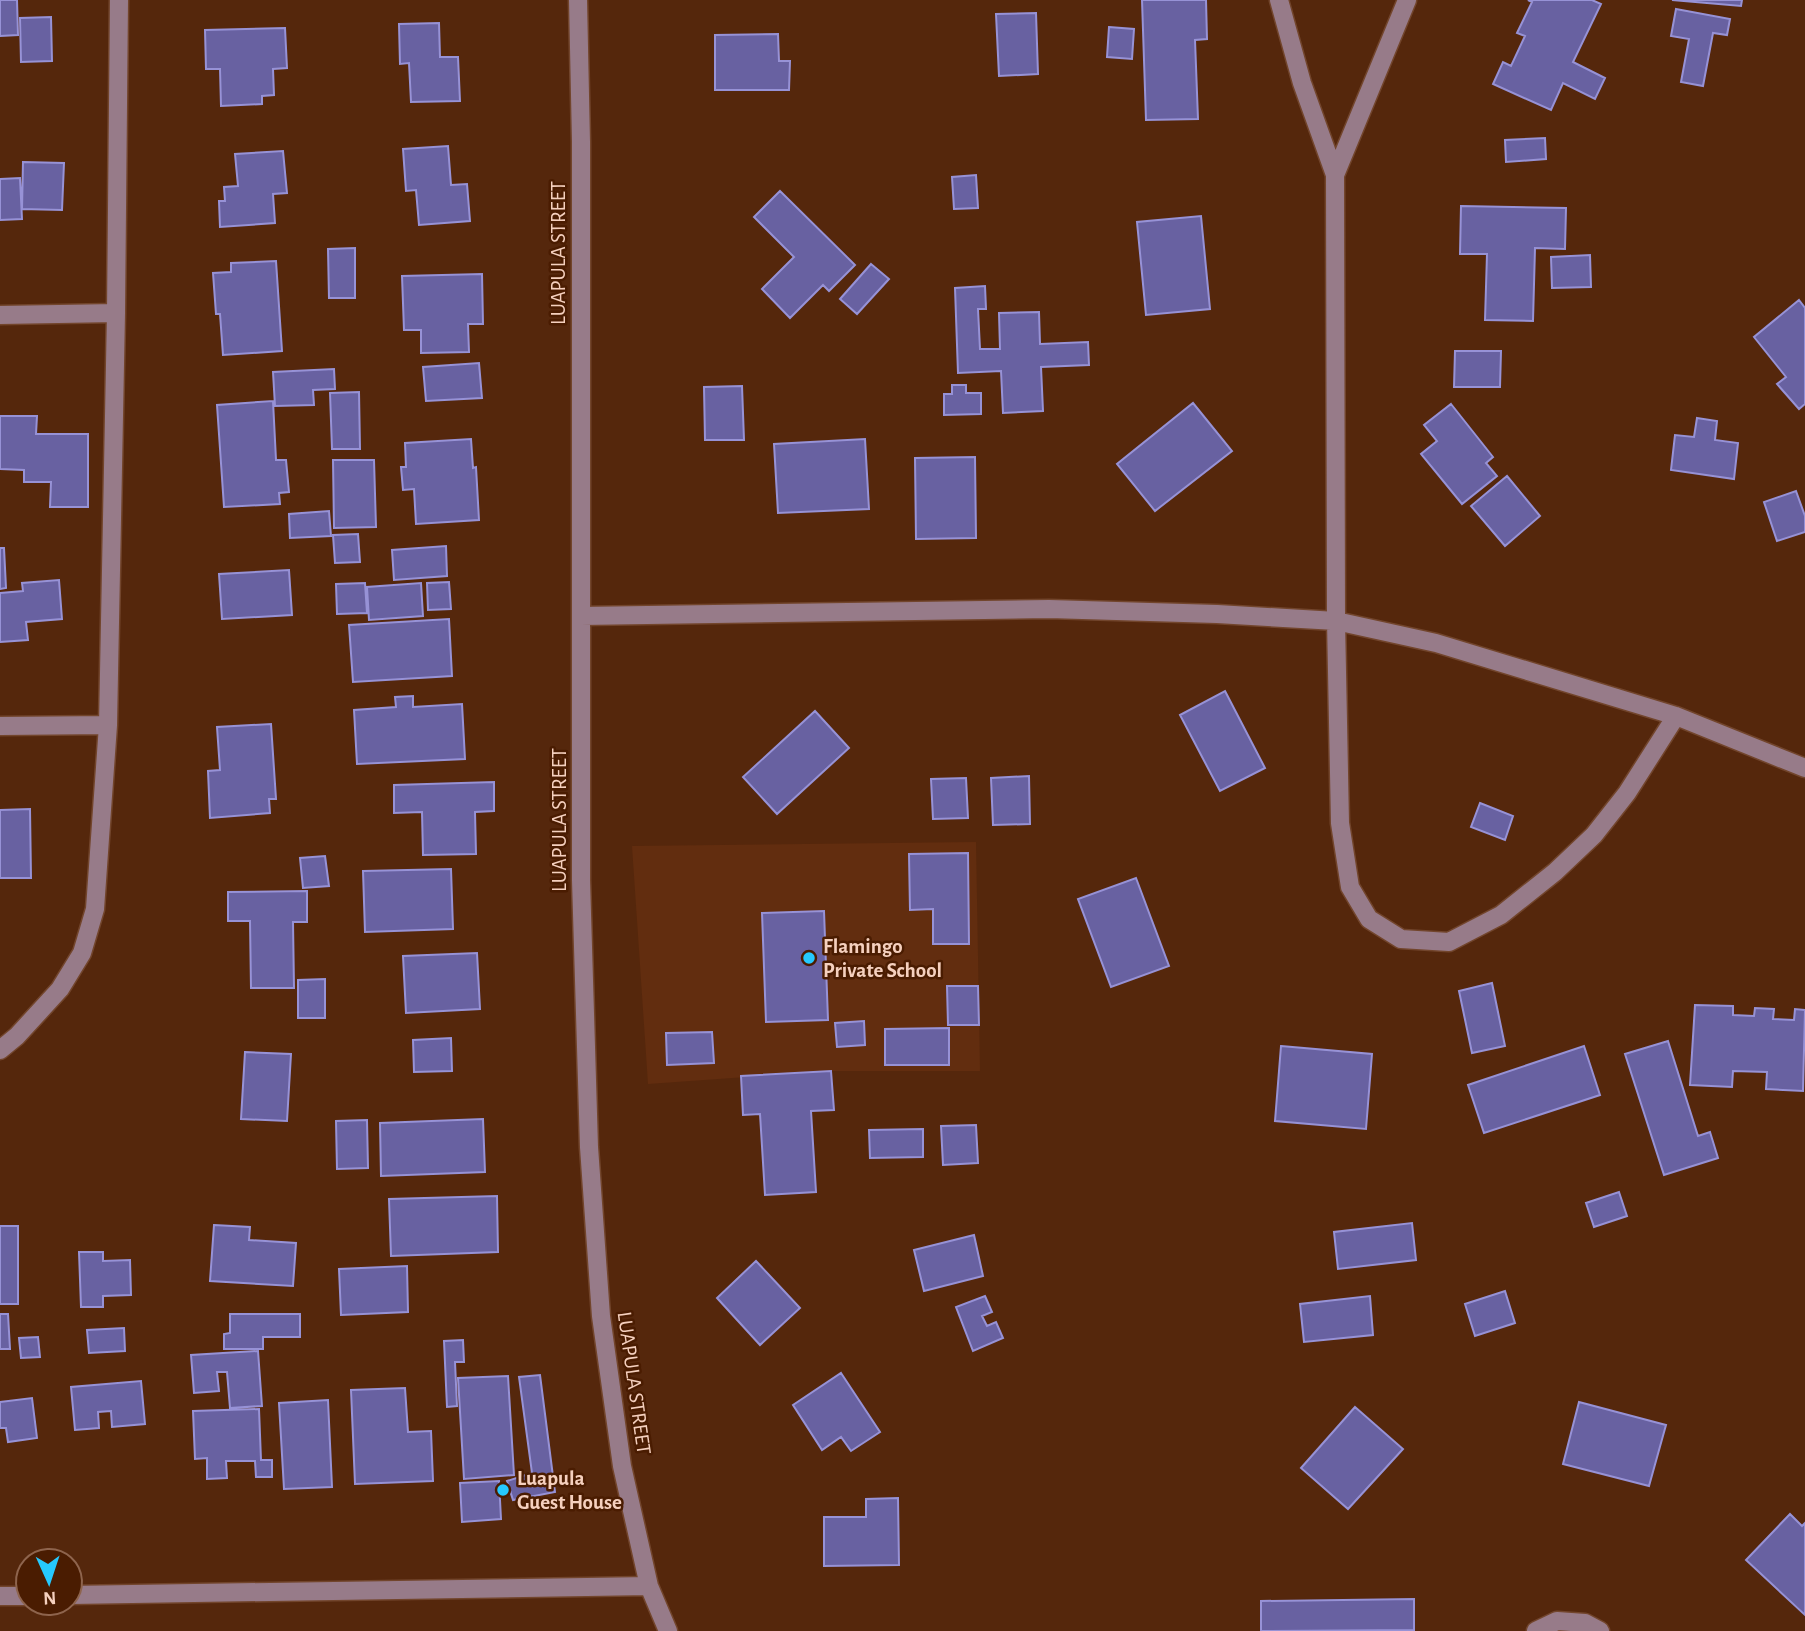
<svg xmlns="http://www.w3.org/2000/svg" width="1805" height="1631" font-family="'Alegreya Sans',sans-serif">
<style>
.built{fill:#622d0f}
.building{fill:#6861a1;stroke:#9792d6;stroke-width:2}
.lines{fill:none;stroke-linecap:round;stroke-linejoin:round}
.minor-casing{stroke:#72452c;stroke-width:21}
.minor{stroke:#977b89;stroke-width:18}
.poi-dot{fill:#26c9fe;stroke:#4a1c01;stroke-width:2.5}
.labels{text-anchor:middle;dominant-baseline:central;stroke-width:5;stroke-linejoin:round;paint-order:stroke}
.street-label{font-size:21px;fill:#f5d0be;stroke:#4a1c01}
.poi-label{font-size:21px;font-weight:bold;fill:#f5d0be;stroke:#4a1c01;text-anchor:start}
</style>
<rect width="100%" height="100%" fill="#55270c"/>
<path class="built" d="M976,842L980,1071H831L648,1084L632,846Z"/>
<path class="building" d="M0,0H17L18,35L0,36Z
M1142,0H1206L1207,39L1195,40L1198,119L1146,120Z
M1528,0H1592L1601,4L1573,62L1605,78L1595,99L1563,83L1551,110L1493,84L1503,62L1511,66L1525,36L1517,33L1532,2Z
M1672,0H1742L1741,6Z
M1676,9L1730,19L1727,35L1713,33L1703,86L1681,82L1689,39L1671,36Z
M1036,13L1038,74L999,76L996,14Z
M51,17L52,61L21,62L20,18Z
M439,23L440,57H458L460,101L411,102L409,63L400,64L399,24Z
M1109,27L1134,29L1132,59L1107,57Z
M285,28L287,68L273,69L274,95L262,96V104L221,106L220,69H206L205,30Z
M778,34L779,61H790L789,90H715V35Z
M1545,138L1546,159L1506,162L1505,140Z
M448,146L451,185L467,184L470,221L419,225L416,190L406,191L403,149Z
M283,151L287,193L273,194L275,223L220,227L219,201H225L224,187L238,186L235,154Z
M23,162L64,163L62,210L22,209Z
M976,175L978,208L954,209L952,177Z
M20,178L22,219L0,220V179Z
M780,191L855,265L829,291L823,285L790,318L762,289L794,257L754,217Z
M1461,206L1566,208L1565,249L1535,248L1533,321L1485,320L1487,254H1460Z
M1201,216L1210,309L1146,315L1137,222Z
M355,248V298H329L328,249Z
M1590,255L1591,287L1552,288L1551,257Z
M276,261L282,351L223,355L220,314H216L213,273L231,272V263Z
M871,264L889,279L857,314L840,299Z
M482,274L483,324H468L469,352L421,353V330H404L402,276Z
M985,286L986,309H978L980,349H1000L999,313L1039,312L1040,344L1088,342L1089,365L1041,367L1043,411L1003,413L1001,371L958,373L955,288Z
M1799,300L1805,308V404L1799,409L1777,384L1786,377L1754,337Z
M1455,351H1501L1500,387H1454Z
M479,363L482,398L426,401L423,367Z
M334,369L335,389L313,390L314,405L275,406L273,372Z
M952,385H966V393H981V414L944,415V394H952Z
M742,386L744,440H705L704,387Z
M359,392L360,449H332L330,393Z
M273,401L276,460H286L289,492L279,493L280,504L224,507L217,405Z
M1193,403L1232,451L1155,511L1117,464Z
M1451,404L1493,457L1486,463L1497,476L1462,504L1421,454L1437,441L1424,425Z
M0,416H37L36,434H88V507H50L51,482H24V470L0,469Z
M1697,418L1717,421L1715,440L1738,443L1734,479L1671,470L1675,435L1694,437Z
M471,439L473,468L476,467L479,520L416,524L414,489L403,490L401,467H406L405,443Z
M865,439L869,509L778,513L774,444Z
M975,457L976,538L916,539L915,458Z
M333,460H374L376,527L334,528Z
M1507,476L1540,516L1505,546L1471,506Z
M1796,491L1805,516V532L1777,541L1764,502Z
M329,511L331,536L290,538L289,514Z
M358,534L360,562L335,563L333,535Z
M446,546L447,576L394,580L392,550Z
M0,548H4L6,588L0,589Z
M289,570L292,615L222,619L219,574Z
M59,580L62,619L26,622L28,640L0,642V593L23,591L22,583Z
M449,582L451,609L428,610L427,583Z
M365,583L367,613L337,614L336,584Z
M421,583L423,616L369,620L367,587Z
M449,619L452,676L353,682L349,625Z
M1225,691L1265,768L1220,791L1180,715Z
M413,696V707L462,704L465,759L357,764L354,710L396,707L395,697Z
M815,711L849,748L777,814L743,777Z
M271,724L276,799H269L270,813L210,818L208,771L220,770L217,727Z
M1029,776L1030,824L993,825L991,778Z
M966,778L968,818L933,819L931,779Z
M494,782V811L475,812L476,854L423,855L422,812L394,813V785Z
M1480,803L1513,816L1505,840L1471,827Z
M30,809L31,878H0V810Z
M968,853L969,944H933V909L910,910L909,854Z
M325,856L329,886L303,888L300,858Z
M451,869L453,929L365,932L363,871Z
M1136,878L1169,966L1111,987L1078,899Z
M307,891V922H293L294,988H251L250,921H228V892Z
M824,911L828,1020L766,1022L762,913Z
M477,953L480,1009L406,1013L403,956Z
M325,979V1018H298V980Z
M1492,983L1505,1046L1472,1053L1459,991Z
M947,986H978L979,1025H948Z
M1695,1005L1733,1006V1015L1754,1016L1755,1008L1774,1009L1773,1019L1794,1020L1795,1009L1805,1010L1803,1091L1766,1089L1767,1072L1733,1071L1732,1087L1690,1085Z
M864,1021L865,1045L837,1047L835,1023Z
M949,1028V1065H885V1029Z
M712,1032L714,1063L667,1065L666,1033Z
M451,1038L452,1071L414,1072L413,1040Z
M1668,1041L1698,1136L1710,1132L1718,1158L1664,1175L1625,1054Z
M1281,1046L1372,1054L1366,1129L1275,1121Z
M1584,1046L1600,1095L1484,1133L1468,1085Z
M245,1052L291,1054L287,1121L241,1119Z
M831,1071L834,1110L811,1111L816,1192L765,1195L760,1114L743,1115L741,1076Z
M483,1119L485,1172L381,1176L380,1123Z
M367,1120L368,1168L337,1169L336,1121Z
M976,1125L978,1163L943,1165L941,1126Z
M923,1129V1157L870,1158L869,1130Z
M1619,1192L1627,1216L1594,1227L1586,1203Z
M497,1196L498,1252L391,1256L389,1199Z
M1412,1223L1416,1260L1338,1269L1334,1232Z
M214,1225L250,1227L249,1240L296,1243L293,1286L210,1281Z
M0,1226H18V1304H0Z
M974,1235L983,1276L924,1291L914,1250Z
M79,1252H103V1261L130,1260L131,1295L103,1296V1307H81Z
M756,1261L800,1308L760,1345L717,1298Z
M407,1266L408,1312L341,1315L339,1269Z
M1505,1291L1515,1323L1475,1336L1465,1304Z
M985,1296L992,1312L982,1316L987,1326L996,1322L1003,1338L973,1351L956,1307Z
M1370,1296L1373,1335L1304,1342L1300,1304Z
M0,1314H8L10,1349H0Z
M230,1314H300V1337H263V1349H224V1334L230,1333Z
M124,1328L125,1351L89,1353L87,1330Z
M38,1337L40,1357L21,1358L19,1338Z
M463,1340L464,1362H455L457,1406L447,1407L444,1341Z
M258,1351L262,1406L230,1408L227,1372H217L219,1391L194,1393L191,1355Z
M841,1373L880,1432L851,1451L841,1437L822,1450L793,1405Z
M540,1375L555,1492L513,1500L507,1481L532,1473L519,1377Z
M508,1376L514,1475L464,1479L458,1378Z
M141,1381L145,1424L112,1427L111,1411L98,1412L99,1428L75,1430L71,1387Z
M405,1388L408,1432L431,1431L433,1481L355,1484L351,1390Z
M32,1398L37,1438L8,1442L6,1428H0V1402Z
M328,1400L332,1487L284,1489L279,1403Z
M1579,1402L1666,1425L1649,1486L1563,1464Z
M1355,1407L1403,1449L1348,1509L1301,1468Z
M259,1409L261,1460H272V1477H256L255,1461H226L227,1478L207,1479V1458L195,1459L193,1411Z
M499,1481L501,1519L462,1522L460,1483Z
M898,1498L899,1565L824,1566V1517H866V1499Z
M1790,1514L1802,1526L1805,1523V1615L1746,1560Z
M1414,1599V1630L1261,1631V1601Z"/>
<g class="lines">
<defs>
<path id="minor" d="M578,0L581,142V880L589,1147L601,1316L622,1466L649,1586L668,1631
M1279,0L1302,83L1335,175L1336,621L1340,823L1350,887L1369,919L1401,939L1449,942L1501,915L1555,872L1594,835L1627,793L1676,716
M1335,175L1407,0
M0,315L116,313
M581,616L1049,609L1217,614L1336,621L1436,643L1676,716L1805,768
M0,726L108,725
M0,1050L17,1036L60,989L82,953L95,909L108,725L116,313L119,0
M70,1595L649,1586
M0,1596H28
M1536,1631L1557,1621L1585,1623L1600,1631"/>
</defs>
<use href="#minor" class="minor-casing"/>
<use href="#minor" class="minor"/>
</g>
<g class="poi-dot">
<circle cx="809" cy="958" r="7"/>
<circle cx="503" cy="1490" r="7"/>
</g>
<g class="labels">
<g class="street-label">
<text transform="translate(558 253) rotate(-90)">LUAPULA STREET</text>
<text transform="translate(559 820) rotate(-90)">LUAPULA STREET</text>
<text transform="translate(634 1383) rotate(82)">LUAPULA STREET</text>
</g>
<g class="poi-label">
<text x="823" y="946">Flamingo<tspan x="823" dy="24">Private School</tspan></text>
<text x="517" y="1478">Luapula<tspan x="517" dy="24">Guest House</tspan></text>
</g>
</g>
<g transform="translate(49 1582) rotate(177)"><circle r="33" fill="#4a1c01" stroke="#8e644d" stroke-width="2"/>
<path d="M0-5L12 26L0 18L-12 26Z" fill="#26c9fe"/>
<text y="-10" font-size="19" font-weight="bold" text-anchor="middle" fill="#f5d0be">N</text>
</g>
</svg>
